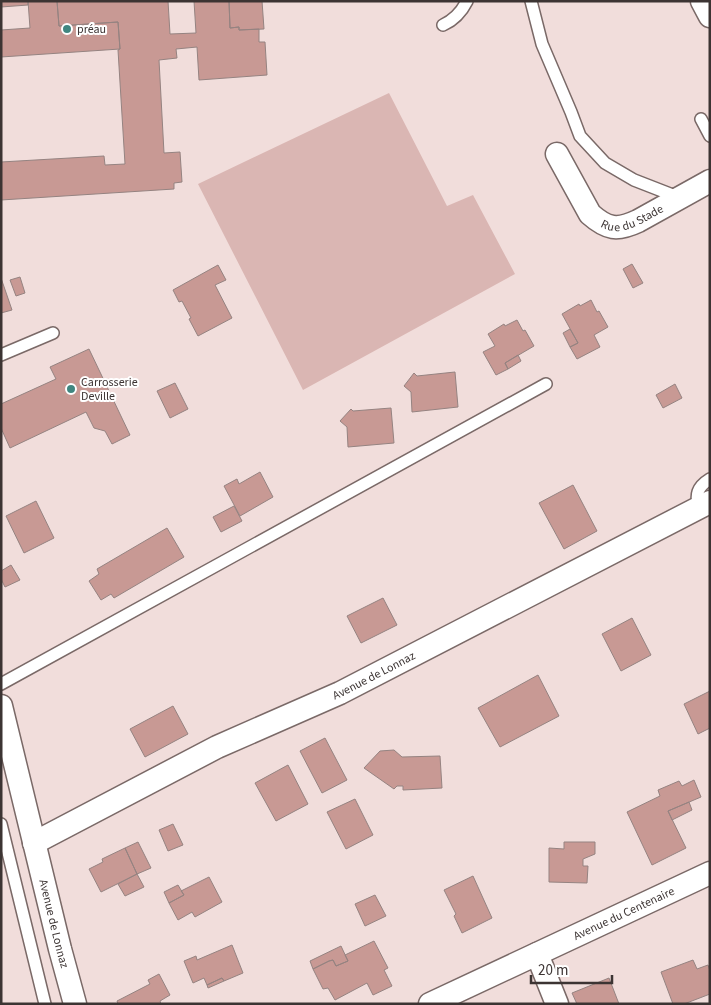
<svg xmlns="http://www.w3.org/2000/svg" width="711" height="1005" font-family="'Source Sans 3',sans-serif">
<style>
.green{fill:#dab6b3}
.building{fill:#c89994;stroke:#958381}
.lines{fill:none;stroke-linecap:round;stroke-linejoin:round}
.service-casing{stroke:#7a6967;stroke-width:14}
.minor-casing{stroke:#7a6967;stroke-width:25}
.service{stroke:#fff;stroke-width:11}
.minor{stroke:#fff;stroke-width:22}
.poi-dot{fill:#408680;stroke:#fff;stroke-width:2}
.labels{text-anchor:middle;dominant-baseline:central;stroke-width:4;stroke-linejoin:round;paint-order:stroke}
.poi-label{font-size:12px;fill:#3c3433;stroke:#fff;text-anchor:start}
.street-label{font-size:12px;fill:#3c3433;stroke:#fff}
</style>
<rect width="100%" height="100%" fill="#f1dddb"/>
<path class="green" d="M389,93L447,206L473,195L515,274L303,390L198,184Z"/>
<path class="building" d="M1,1H28V5L1,7Z
M28,1H57L59,26L118,22L120,49L1,57V30L30,28Z
M57,1H168L170,34L196,33L194,1H229L230,28L239,27V30L259,29V42H265L267,75L199,80L197,47L176,49L177,58L159,60L164,153L180,152L182,182L174,183V189L1,200V162L104,156L105,165L125,164L118,50L120,49L118,22L59,26Z
M229,1H262L264,29L239,30V27L230,28Z
M632,264L643,283L633,288L623,269Z
M218,265L226,280L215,285L232,318L198,336L189,319L191,318L182,301L179,302L173,290Z
M20,277L25,293L16,296L10,280Z
M1,278L12,310L1,313Z
M591,300L597,312L599,311L608,327L594,335L600,347L577,359L570,347L578,343L562,314L579,304L580,306Z
M517,320L523,331L525,330L534,346L505,363L508,369L496,375L483,352L495,346L488,334L504,324L505,326Z
M570,329L578,343L570,347L563,333Z
M89,349L130,435L112,444L105,431L94,428L86,412L10,448L1,428V404L56,379L50,367Z
M518,355L521,361L508,369L505,363Z
M455,372L458,407L412,412L411,392L404,386L414,373L417,376Z
M175,383L188,409L170,418L157,391Z
M675,384L682,398L663,408L656,395Z
M391,408L394,443L348,447L347,427L340,421L351,409L353,411Z
M260,472L273,497L240,516L224,486L237,479L239,484Z
M573,485L597,531L564,549L539,503Z
M36,501L54,538L24,553L6,516Z
M234,506L242,521L221,532L213,517Z
M167,528L184,557L114,598L111,594L101,600L89,581L99,574L97,569Z
M11,565L20,580L5,587L1,579V571Z
M383,598L397,625L361,643L347,616Z
M632,618L651,655L621,671L602,634Z
M538,675L559,716L500,747L478,708Z
M710,691V728L698,734L684,704Z
M173,706L188,734L145,757L130,729Z
M325,738L347,780L322,793L300,751Z
M394,750L402,757L440,756L442,788L403,790V786H397L394,789L364,768L380,751Z
M288,765L308,804L276,821L255,783Z
M694,780L701,797L668,811L686,848L652,865L627,812L660,796L658,790L679,781L682,786Z
M355,799L373,835L346,849L327,812Z
M689,802L692,810L672,820L668,811Z
M173,824L183,845L168,851L159,830Z
M138,842L151,868L137,874L125,848Z
M564,842H595V854L583,859V866H588L587,883L549,882V848L564,849Z
M125,848L137,874L101,892L89,869L103,862L102,859Z
M137,874L144,887L125,896L118,884Z
M473,876L492,918L462,933L454,916L456,914L444,890Z
M209,877L222,902L195,917L192,912L178,920L169,903L184,895L181,891Z
M178,885L184,895L169,903L164,892Z
M375,895L386,916L365,926L355,904Z
M374,941L388,968L384,970L392,986L373,995L367,983L335,1000L328,988L323,989L313,969L329,961L333,960L336,966L348,961L345,955Z
M232,945L243,973L224,981L222,978L207,985L204,978L193,983L184,961L196,956L197,960Z
M341,946L348,961L336,966L333,960L329,961L313,969L310,961Z
M693,960L697,969L708,965L710,971V994L684,1004H673L661,972Z
M159,974L170,995L160,1001L161,1004H118L117,1001L150,984L148,980Z
M222,978L224,981L208,988L207,985Z
M609,978L619,1004H577L572,993Z"/>
<g class="lines">
<defs>
<path id="service" d="M531,1L542,44L571,112L580,136L605,163L634,180L670,194L680,197
M443,25C454,20 461,13 467,1
M701,119L710,136
M1,355L53,333
M699,508C695,495 697,487 710,479
M1,684L546,384
M1,824L45,1004"/>
<g id="minor">
<path d="M702,1L710,16"/>
<path id="s1" d="M557,154L590,214C607,229 617,231 638,221L710,181"/>
<path id="s2" d="M1,706L60,949L75,1004"/>
<path id="s3" d="M34,843L217,747L340,693L710,502"/>
<path d="M537,954L557,1004"/>
<path id="s4" d="M430,1004L710,873"/>
</g>
</defs>
<use href="#service" class="service-casing"/>
<use href="#minor" class="minor-casing"/>
<use href="#service" class="service"/>
<use href="#minor" class="minor"/>
</g>
<g class="poi-dot">
<circle cx="67" cy="29" r="5"/>
<circle cx="71" cy="389" r="5"/>
</g>
<g class="labels">
<g class="poi-label">
<text x="77" y="29">préau</text>
<text x="81" y="382">Carrosserie<tspan x="81" dy="14">Deville</tspan></text>
</g>
<g class="street-label">
<text stroke="none"><textPath href="#s1" startOffset="116">Rue du Stade</textPath></text>
<text stroke="none"><textPath href="#s3" startOffset="379">Avenue de Lonnaz</textPath></text>
<text stroke="none"><textPath href="#s4" startOffset="214">Avenue du Centenaire</textPath></text>
<text stroke="none"><textPath href="#s2" startOffset="224">Avenue de Lonnaz</textPath></text>
</g>
</g>
<rect width="711" height="1005" fill="none" stroke="#3c3433" stroke-width="5"/>
<path d="M531 975v8h81v-8" fill="none" stroke="#3c3433" stroke-width="2.5"/>
<text x="538" y="975" font-size="15" fill="#3c3433" stroke="#ffffff" stroke-width="4" paint-order="stroke">20 m</text>
</svg>
